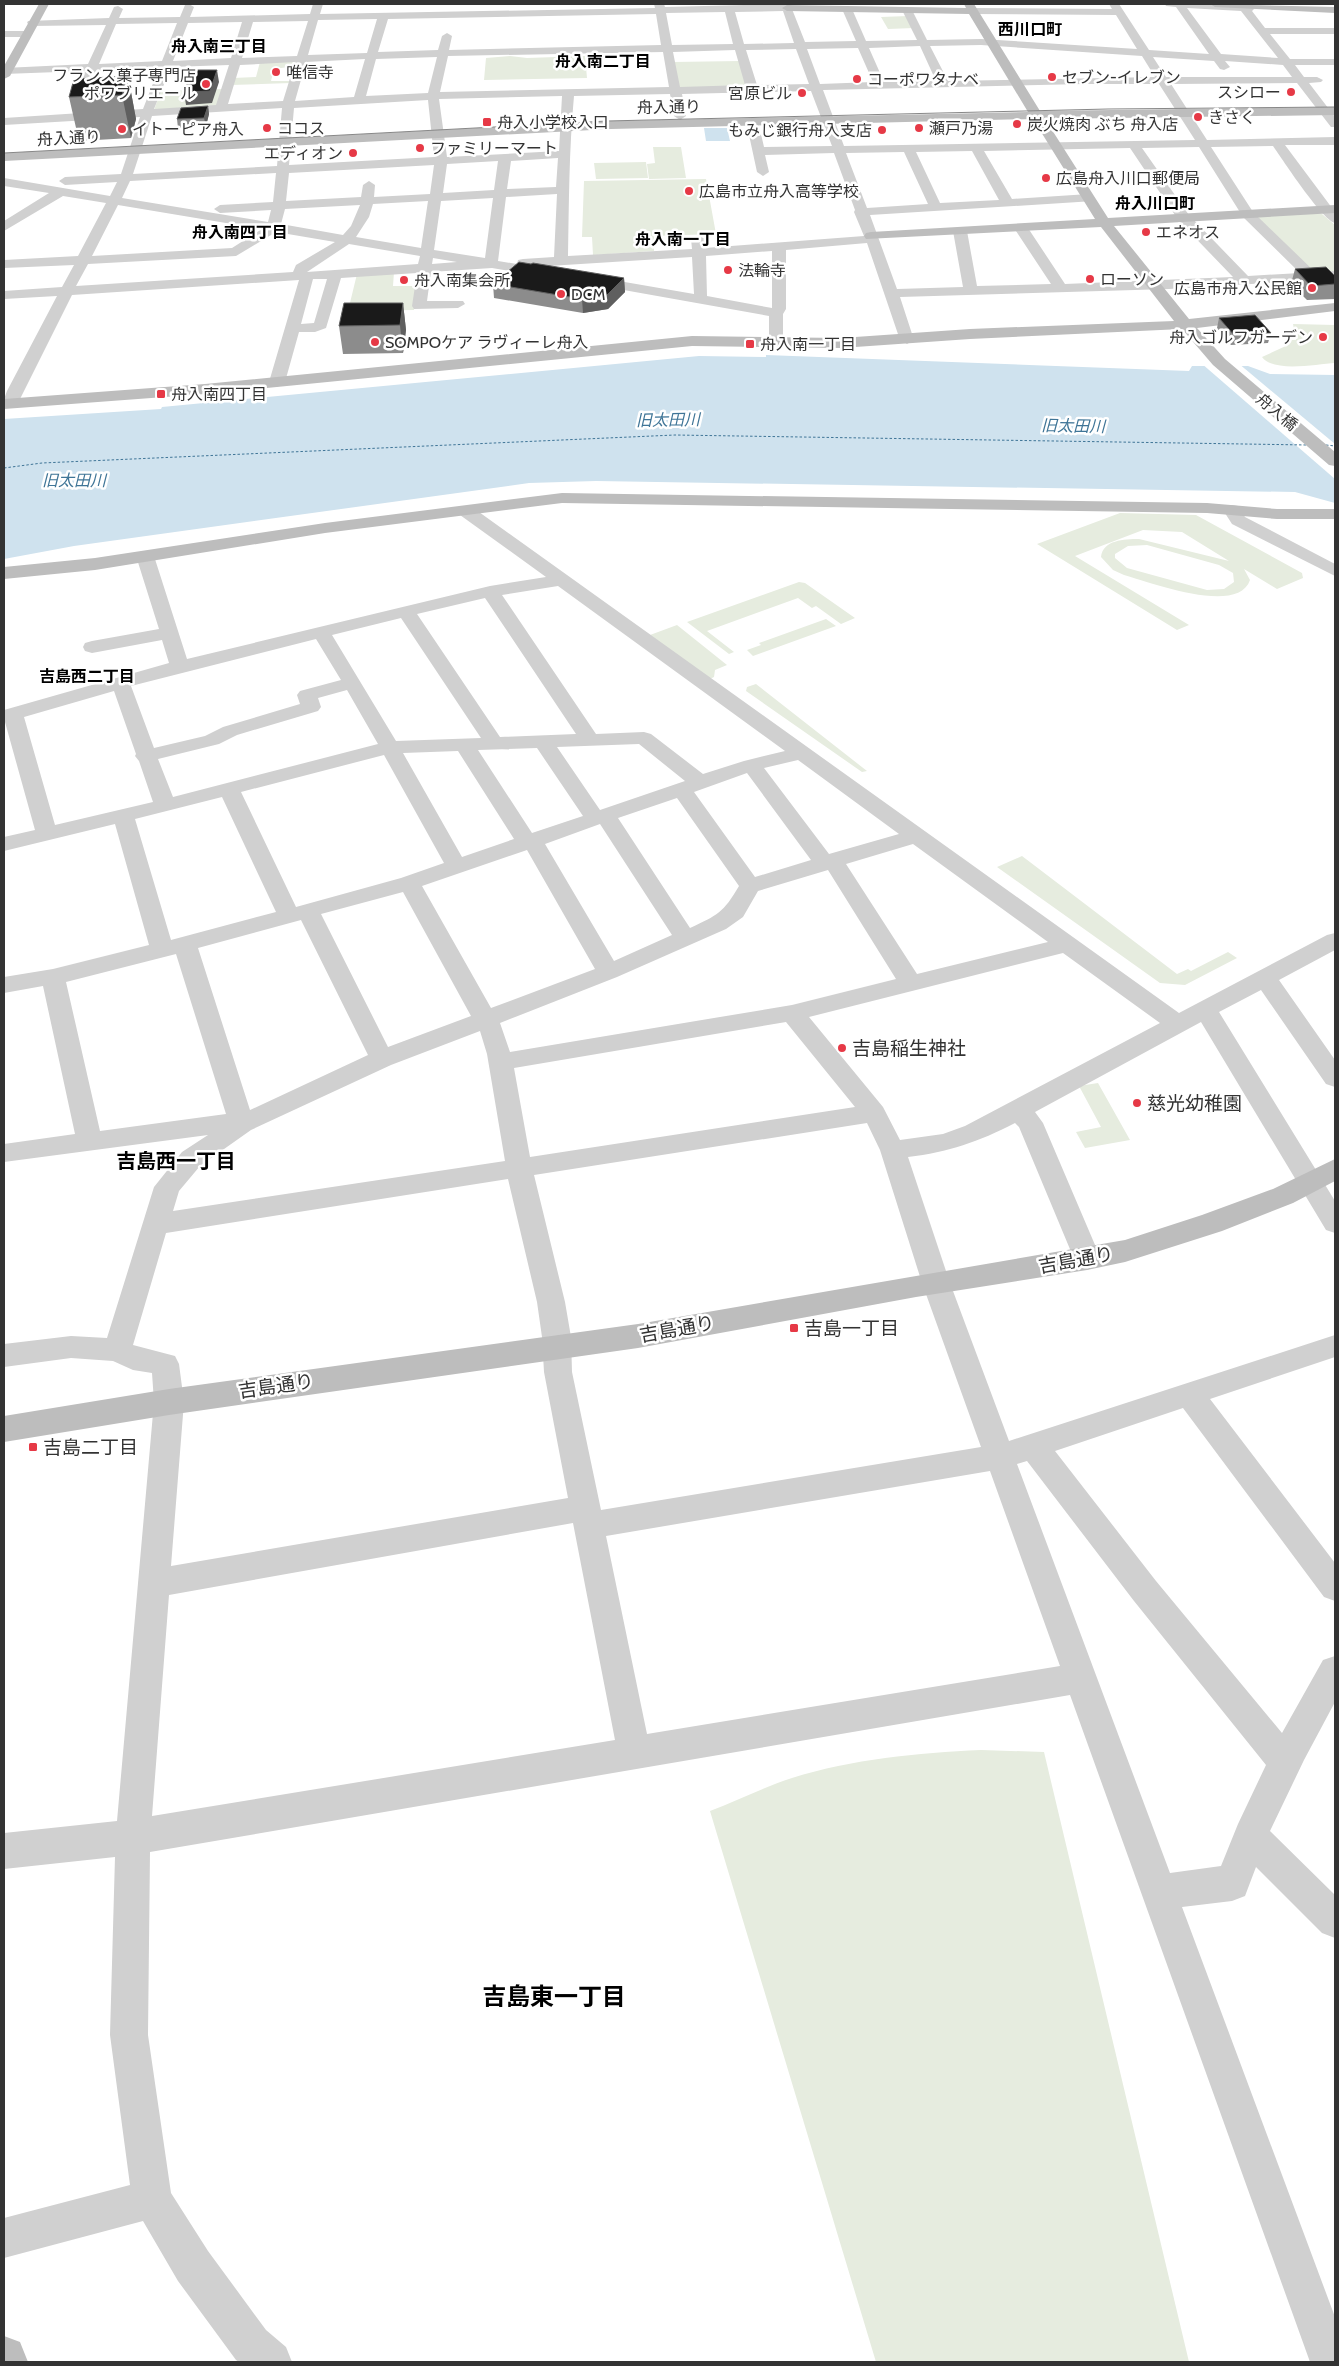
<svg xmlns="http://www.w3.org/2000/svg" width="1339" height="2366" font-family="Cabin,'Noto Sans JP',sans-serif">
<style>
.green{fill:#e6ecdf;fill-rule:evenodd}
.water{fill:#cfe2ee}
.pier{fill:#fff}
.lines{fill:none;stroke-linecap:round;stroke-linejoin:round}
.ferry{stroke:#3f7597;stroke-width:1;stroke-dasharray:2.5 2;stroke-linecap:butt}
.street{fill:#d0d0d0;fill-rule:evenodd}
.secondary{fill:#bdbdbd;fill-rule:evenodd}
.tram{stroke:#888;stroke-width:1}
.wall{fill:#8c8c8c}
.shaded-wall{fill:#5f5f5f}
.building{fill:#1a1a1a;stroke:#5f5f5f}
.poi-dot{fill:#e63946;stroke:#fff;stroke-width:2}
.labels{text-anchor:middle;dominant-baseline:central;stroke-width:5;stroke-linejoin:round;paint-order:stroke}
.far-neighbourhood-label{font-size:16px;font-weight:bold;fill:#000;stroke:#fff}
.far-poi-label{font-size:16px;fill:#333;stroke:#fff;text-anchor:start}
.far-street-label{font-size:16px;fill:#333;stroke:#fff}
.far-water-label{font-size:16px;font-style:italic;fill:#3f7597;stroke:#fff}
.poi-label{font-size:19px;fill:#333;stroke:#fff;text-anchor:start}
.street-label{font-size:19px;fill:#333;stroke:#fff}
.neighbourhood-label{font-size:20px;font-weight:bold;fill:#000;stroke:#fff}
.near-neighbourhood-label{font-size:24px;font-weight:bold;fill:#000;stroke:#fff}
</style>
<rect width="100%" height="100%" fill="#fff"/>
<path class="green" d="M908,16L914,28L888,29L881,17Z
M510,56L527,58L585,56L587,78L484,80L486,58Z
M297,61L296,66L274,69L271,81H292L291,83L231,85L233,78L256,77L260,62Z
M740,61L748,87L679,88L673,62Z
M224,89L219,106L154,110L161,91Z
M653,147H681L686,178L649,179L647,164L655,163Z
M646,162L648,178L596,179L594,163Z
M706,179L716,234L654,236V251L593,255L592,237H582L584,181Z
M1317,213L1322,214L1335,225V271L1318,272L1312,271L1258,218L1260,216Z
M394,272L393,286H416L414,310L348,311L357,274Z
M1293,324L1335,325V363C1317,364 1273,373 1262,357L1288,345V340H1296Z
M1120,513L1196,515L1302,573L1303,578L1277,589L1244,569L1250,580C1238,616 1149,582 1124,575L1113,570L1101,557C1103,540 1124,539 1139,539L1229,561L1182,532L1143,530L1075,556L1189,625L1177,630L1037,544ZM1147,545L1219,565L1233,573L1234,582L1224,589L1207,590L1127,568L1115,558V554L1128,546Z
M799,582L805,583L855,618L841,624L816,606L812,608L798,598L707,631L734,652L729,654L687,622Z
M826,619L836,626L753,656L747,650L761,645L759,643Z
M677,625L727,665L715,670L714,677L708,680L650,635Z
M756,684L867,771L862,772L746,691L747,687Z
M1022,856L1177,974L1188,969L1191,971L1228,952L1237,958L1185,985L1160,983L997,867Z
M1098,1083L1130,1140L1085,1148L1076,1132L1101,1127L1079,1086Z
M981,1750L1044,1752L1189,2362H876L710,1811C737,1801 764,1787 792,1778C853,1759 917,1753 981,1750Z"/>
<path class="water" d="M704,128H727L730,141H706Z
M766,355L1189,371L1192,366H1248L1270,374L1335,375V503L1295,492L596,481L529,483L74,546L4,559V419L161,409L162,407L699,356L766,357Z"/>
<path class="pier" d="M1201,363H1238L1335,444V479Z"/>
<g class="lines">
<path class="ferry" d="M1326,445L1335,446
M4,468L42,463L675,435L1307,445"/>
<path class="street" d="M189,4L194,7L190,17L310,14L313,4H323L320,14L655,8L654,4H664L665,7L790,4L805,42L856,41L842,9L847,6L852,9L866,41L917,40L902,10L907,7L912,10L927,40L981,39L1137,49L1116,15L973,14L968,11L973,8L1112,9L1109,4H1119L1149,50L1209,54L1176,7L1166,6L1165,4H1246L1255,8L1252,11L1265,28H1335V34H1270L1290,59H1335V65H1295L1304,77H1317L1323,80L1321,82L1309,83L1335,117V127H1331L1297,83L1171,84L1207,140L1335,137V145H1285L1335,212V223C1321,219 1283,160 1273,146L1211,147L1253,212L1315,272L1335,271V279L1169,289L900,297L914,340L907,344L900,340L867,243L786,250V309L783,314V342L776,346L769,342V316L590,284L583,280L590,276L694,294L692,257L533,267L552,270L554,273L547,277L492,268L431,272L427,301H463L465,304L458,308L414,309L412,306L417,273L341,278L326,328L315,332H299L285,382L277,387L269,382L299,280L72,295L18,403L16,406H4V399L7,391L57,296L4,299V291L62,287L74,265L4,268V260L78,256L106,203L63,196L4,231V221L49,193L4,186V178L110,196L117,182L65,185L59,181L65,177L121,174L140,117L4,125V118L143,109L159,68L96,71L90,83L86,84L80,81L85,71L4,74V68L88,64L106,25L32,26L27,23L28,21L109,18L114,7L118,6L123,9L119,18L180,17L185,5ZM1187,8L1241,11L1278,58L1221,54ZM783,11L794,43L744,44L735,12ZM725,12L733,44L672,45L666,13ZM656,14L661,45L449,50L452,36L447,33L442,36L438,50L378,52L388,19ZM377,19L367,53L308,55L318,20ZM308,21L297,56L242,58L253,22ZM242,22L231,58L173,61L188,23ZM177,23L162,61L99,64L116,24ZM981,45L1142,56L1155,77L948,81L930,46ZM920,46L936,81L884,82L869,48ZM858,48L873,82L820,84L807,49ZM796,49L809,84L757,85L746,50ZM735,50L745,85L680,87L673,52ZM663,52L669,87L440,92L448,56ZM437,57L428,93L366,96L376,59ZM1153,57L1214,61L1220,69L1224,70L1230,67L1225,61L1283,65L1292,77H1166ZM365,59L354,97L295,101L306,62ZM295,62L283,101L228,104L240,65ZM229,65L216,105L154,109L171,67ZM1084,84H1159L1195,140L844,146L823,90ZM811,91L832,146L764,147L758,121L756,119H748L746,121L757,172L763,176L769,172L765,155L834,153L855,210L854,212L864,236L705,248V239L698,235L691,239L692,249L568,256C569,202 569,150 574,96L670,94L674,116L680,120L686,116L682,94ZM562,96L559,151L447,157L439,99ZM428,100L434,157L289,165L294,108ZM282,108L277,166L133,174L152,116ZM1199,147L1243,217L1300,273L1248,276L1189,215L1142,148ZM1130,148L1179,221L1233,277L1065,284L1026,225L1021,224L1014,228L1051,284L977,286L967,231L960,227L953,231L963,287L897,289L870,215L1094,201L1095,198L1089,194L1012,199L984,151ZM972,151L999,200L940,203L916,152ZM904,152L928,204L867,208L846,153ZM558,158L556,187L507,189L511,161ZM498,161L494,190L443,193L447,164ZM434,165L430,194L374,197L375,185L369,181L363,185L361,197L286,201L289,173ZM276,173L273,202L220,205L214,209L220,213L271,210L268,222L122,198L130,181ZM557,194L554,257L523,259L518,260L517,264L498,261L506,197ZM493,198L485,258L434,250L441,201ZM428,201L421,248L356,237L369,217L373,204ZM118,205L262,229L232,248L92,256ZM360,205L351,226L343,235L281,224L285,209ZM276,232L335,242L296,265L293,272L76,286L88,264L236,256ZM349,244L420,256L418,264L307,272ZM772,251V308L707,296L706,256ZM433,258L457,262L432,264ZM313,279H327L314,323L301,324Z
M4,31H26L31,34L26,37H4Z
M1232,505L1238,506L1245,517L1335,564V576L1232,524L1223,510L1226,506Z
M466,506L472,507L1179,1013L1327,935L1335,933V950L1279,980L1335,1060V1087L1326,1084L1261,990L1219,1012L1335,1201V1233L1326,1230L1201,1022L1035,1112L1043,1123L1101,1259L1097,1266L1087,1270L1077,1266L1019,1127L1015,1123C978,1142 949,1152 908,1157L950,1283L1009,1441L1335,1335V1357L1210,1399L1335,1563V1601L1324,1597L1183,1408L1055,1451L1156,1581L1282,1733L1323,1660L1335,1656V1702L1304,1760L1270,1831L1335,1895V1938L1322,1933L1256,1867L1245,1896L1232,1901L1182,1907L1335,2317V2362H1310L1070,1695L150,1852L148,2035L171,2193L208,2251L266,2330L286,2347L292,2362H239L236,2360L178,2281L143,2221L4,2258V2218L130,2185L110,2035L115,1857L4,1869V1833L117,1821L154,1402L152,1373L133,1370L113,1361L71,1358L4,1367V1344L71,1336L107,1338L154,1187L182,1152L208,1135L4,1162V1144L75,1134L43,986L4,993V977L53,969L149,945L115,824L4,851V837L35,830L5,722H4V710L169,663L162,640L92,653L85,651L83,647L85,643L92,641L159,629L136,556L139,552H151L154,556L187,659L490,586L546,577L460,515L457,511L460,507ZM558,586L785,751L744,761L703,774L651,734L644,732L596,734L502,595ZM485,598L576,734L500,737L417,614ZM401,618L481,738L396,741L332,635ZM316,639L341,680L300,691L297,695L300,704L223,727L205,736L154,748L131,686ZM347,690L378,744L173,797L158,759L219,744L237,735L318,711L321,707L318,698ZM114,691L136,754L135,756L139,761L153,802L55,825L24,717ZM639,744L685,781L600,810L557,747ZM537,748L583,816L532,833L478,750ZM458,751L514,839L462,857L403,753ZM384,755L444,863L401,878L296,907L241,792ZM798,760L899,834L829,854L764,768ZM747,773L811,860L755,877L694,792ZM222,797L276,912L171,940L135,819ZM677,798L739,886C723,913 718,915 690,928L618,818ZM600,824L672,935L614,961L545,844ZM913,844L1048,942L917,974L846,864ZM527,850L595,969L491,1008L422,886ZM828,870L896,979L792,1005L510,1052L500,1023L617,977L726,929L743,917L758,891ZM403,892L471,1016L388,1047L321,914ZM301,920L368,1055L250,1110L198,948ZM1063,953L1160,1023L965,1126L943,1134L900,1140L883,1107L809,1017ZM176,954L226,1114L100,1131L66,982ZM786,1022L855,1107L530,1157L514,1068ZM480,1031L487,1054L505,1161L173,1211L179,1191L200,1166L251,1130L391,1065ZM867,1123L880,1150L922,1283L981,1447L601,1510L572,1372L571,1337L565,1302L534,1175ZM508,1179L537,1302L542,1337L544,1372L568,1498L171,1566L184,1402L179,1364L175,1356L133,1345L166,1233ZM1027,1461L1134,1601L1266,1765L1238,1824L1221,1866L1170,1873L1017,1464ZM990,1471L1060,1666L647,1734L606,1536ZM573,1523L615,1740L152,1816L169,1595Z"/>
<path class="secondary" d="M39,4H49L10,76L4,79V66Z
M964,4H974L1040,111L1335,107V115L1045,119L1108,218L1335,205V213L1114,226L1189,319L1335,303V311L1197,328L1225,359L1335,452V466L1329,465L1213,365L1182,329L970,339L841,348L692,346L205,394L4,409V399L205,384L692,336L841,338L970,329L1174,321L1101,227L866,239L864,236L866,233L871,232L1095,219L1033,119L611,129L4,161V153L611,121L1028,112L969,14L787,11L782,8L787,5L966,8Z
M1210,4L1335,7V13L1215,7Z
M562,493L1207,503L1277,509H1335V519H1277L1207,513L562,503L325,533L95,570L4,579V567L95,558L325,523Z
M1335,1159V1181L1293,1203L1222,1231L1125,1262L1087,1270L916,1297L638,1348L169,1415L4,1442V1416L169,1389L638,1324L1125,1240L1202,1215L1273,1189Z
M4,2336L20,2342L28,2362H4Z"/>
<path class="tram" d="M4,153L607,121L1108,109L1335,107"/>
</g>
<path class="wall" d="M128,76L136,119L131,138L79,141L69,97Z
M208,106L209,114L206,126L178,128L177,119Z
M1295,269L1335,276V299L1307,300L1291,284Z
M624,278L625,292L608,309L583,313L494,298L493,284Z
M403,303L406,330L403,353L343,354L339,326Z
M1219,318L1271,333L1268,343L1231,345L1217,328Z"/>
<path class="shaded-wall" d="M217,70L219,82L212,103L186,105L184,92Z
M128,76L136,119L131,138L122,95Z
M208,106L209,114L206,126L204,118Z
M624,278L625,292L608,309L583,313L582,299Z
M403,303L406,330L403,353L400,325Z"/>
<path class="building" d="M192,70H217L210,91L184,92Z
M128,76L122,95L69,97L74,79Z
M208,106L204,118L177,119L181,108Z
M519,262L531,264L533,263L624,278L607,295L582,299L493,284Z
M1326,267L1335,276V284L1311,286L1295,269Z
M344,303H403L400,325L339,326Z
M1255,315L1271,333L1234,335L1219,318Z"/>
<g class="poi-dot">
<circle cx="276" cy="72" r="5"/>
<circle cx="1052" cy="77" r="5"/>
<circle cx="857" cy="79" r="5"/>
<circle cx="206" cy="84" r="5"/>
<circle cx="1291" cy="92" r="5"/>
<circle cx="802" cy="93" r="5"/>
<circle cx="1198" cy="117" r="5"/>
<rect x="482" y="117" width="10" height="10" rx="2.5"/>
<circle cx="1017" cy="124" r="5"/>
<circle cx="267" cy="128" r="5"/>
<circle cx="919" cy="128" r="5"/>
<circle cx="122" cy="129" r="5"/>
<circle cx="882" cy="130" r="5"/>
<circle cx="420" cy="148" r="5"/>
<circle cx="353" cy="153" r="5"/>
<circle cx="1046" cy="178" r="5"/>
<circle cx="689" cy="191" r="5"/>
<circle cx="1146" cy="232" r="5"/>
<circle cx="728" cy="270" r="5"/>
<circle cx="1090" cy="279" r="5"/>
<circle cx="404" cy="280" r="5"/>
<circle cx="1312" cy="288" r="5"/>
<circle cx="561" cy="294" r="5"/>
<circle cx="1323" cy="337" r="5"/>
<circle cx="375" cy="342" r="5"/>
<rect x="745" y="339" width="10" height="10" rx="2.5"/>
<rect x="156" y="389" width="10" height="10" rx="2.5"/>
<circle cx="842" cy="1048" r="5"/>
<circle cx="1137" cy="1103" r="5"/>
<rect x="789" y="1323" width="10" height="10" rx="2.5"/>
<rect x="28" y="1442" width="10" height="10" rx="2.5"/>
</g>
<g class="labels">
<g class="far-neighbourhood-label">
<text x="1030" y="29">西川口町</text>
<text x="219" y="46">舟入南三丁目</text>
<text x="603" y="61">舟入南二丁目</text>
<text x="1155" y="203">舟入川口町</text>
<text x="240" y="232">舟入南四丁目</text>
<text x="683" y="239">舟入南一丁目</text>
<text x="87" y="676">吉島西二丁目</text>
</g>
<g class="far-poi-label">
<text x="286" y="72">唯信寺</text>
<text x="196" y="75" text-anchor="end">フランス菓子専門店<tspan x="196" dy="18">ポワブリエール</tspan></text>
<text x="1062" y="77">セブン-イレブン</text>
<text x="867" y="79">コーポワタナベ</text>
<text x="1281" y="92" text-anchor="end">スシロー</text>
<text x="792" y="93" text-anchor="end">宮原ビル</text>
<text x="1208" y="117">きさく</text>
<text x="497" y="122">舟入小学校入口</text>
<text x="1027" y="124">炭火焼肉 ぶち 舟入店</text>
<text x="277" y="128">ココス</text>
<text x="929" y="128">瀬戸乃湯</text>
<text x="132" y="129">イトーピア舟入</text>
<text x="872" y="130" text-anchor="end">もみじ銀行舟入支店</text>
<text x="430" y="148">ファミリーマート</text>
<text x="343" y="153" text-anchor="end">エディオン</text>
<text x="1056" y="178">広島舟入川口郵便局</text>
<text x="699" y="191">広島市立舟入高等学校</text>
<text x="1156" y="232">エネオス</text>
<text x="738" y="270">法輪寺</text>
<text x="1100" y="279">ローソン</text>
<text x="414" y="280">舟入南集会所</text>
<text x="1302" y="288" text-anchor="end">広島市舟入公民館</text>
<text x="571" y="294">DCM</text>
<text x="1313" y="337" text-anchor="end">舟入ゴルフガーデン</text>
<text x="385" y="342">SOMPOケア ラヴィーレ舟入</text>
<text x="760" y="344">舟入南一丁目</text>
<text x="171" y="394">舟入南四丁目</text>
</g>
<g class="far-street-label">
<text transform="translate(669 107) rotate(-1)">舟入通り</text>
<text transform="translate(69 138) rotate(-3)">舟入通り</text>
<text transform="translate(1277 412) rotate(40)">舟入橋</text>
</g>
<g class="far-water-label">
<text transform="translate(668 420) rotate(-1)">旧太田川</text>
<text transform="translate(1073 426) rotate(1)">旧太田川</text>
<text x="74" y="480">旧太田川</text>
</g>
<g class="poi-label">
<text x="852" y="1048">吉島稲生神社</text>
<text x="1147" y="1103">慈光幼稚園</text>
<text x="804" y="1328">吉島一丁目</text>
<text x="43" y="1447">吉島二丁目</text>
</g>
<g class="street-label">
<text transform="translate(1076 1260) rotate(-10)">吉島通り</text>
<text transform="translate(677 1329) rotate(-10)">吉島通り</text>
<text transform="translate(276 1386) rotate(-8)">吉島通り</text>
</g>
<g class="neighbourhood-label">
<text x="176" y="1161">吉島西一丁目</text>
</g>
<g class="near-neighbourhood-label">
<text x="554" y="1996">吉島東一丁目</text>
</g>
</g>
<rect width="1339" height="2366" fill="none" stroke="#333333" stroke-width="10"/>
</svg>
